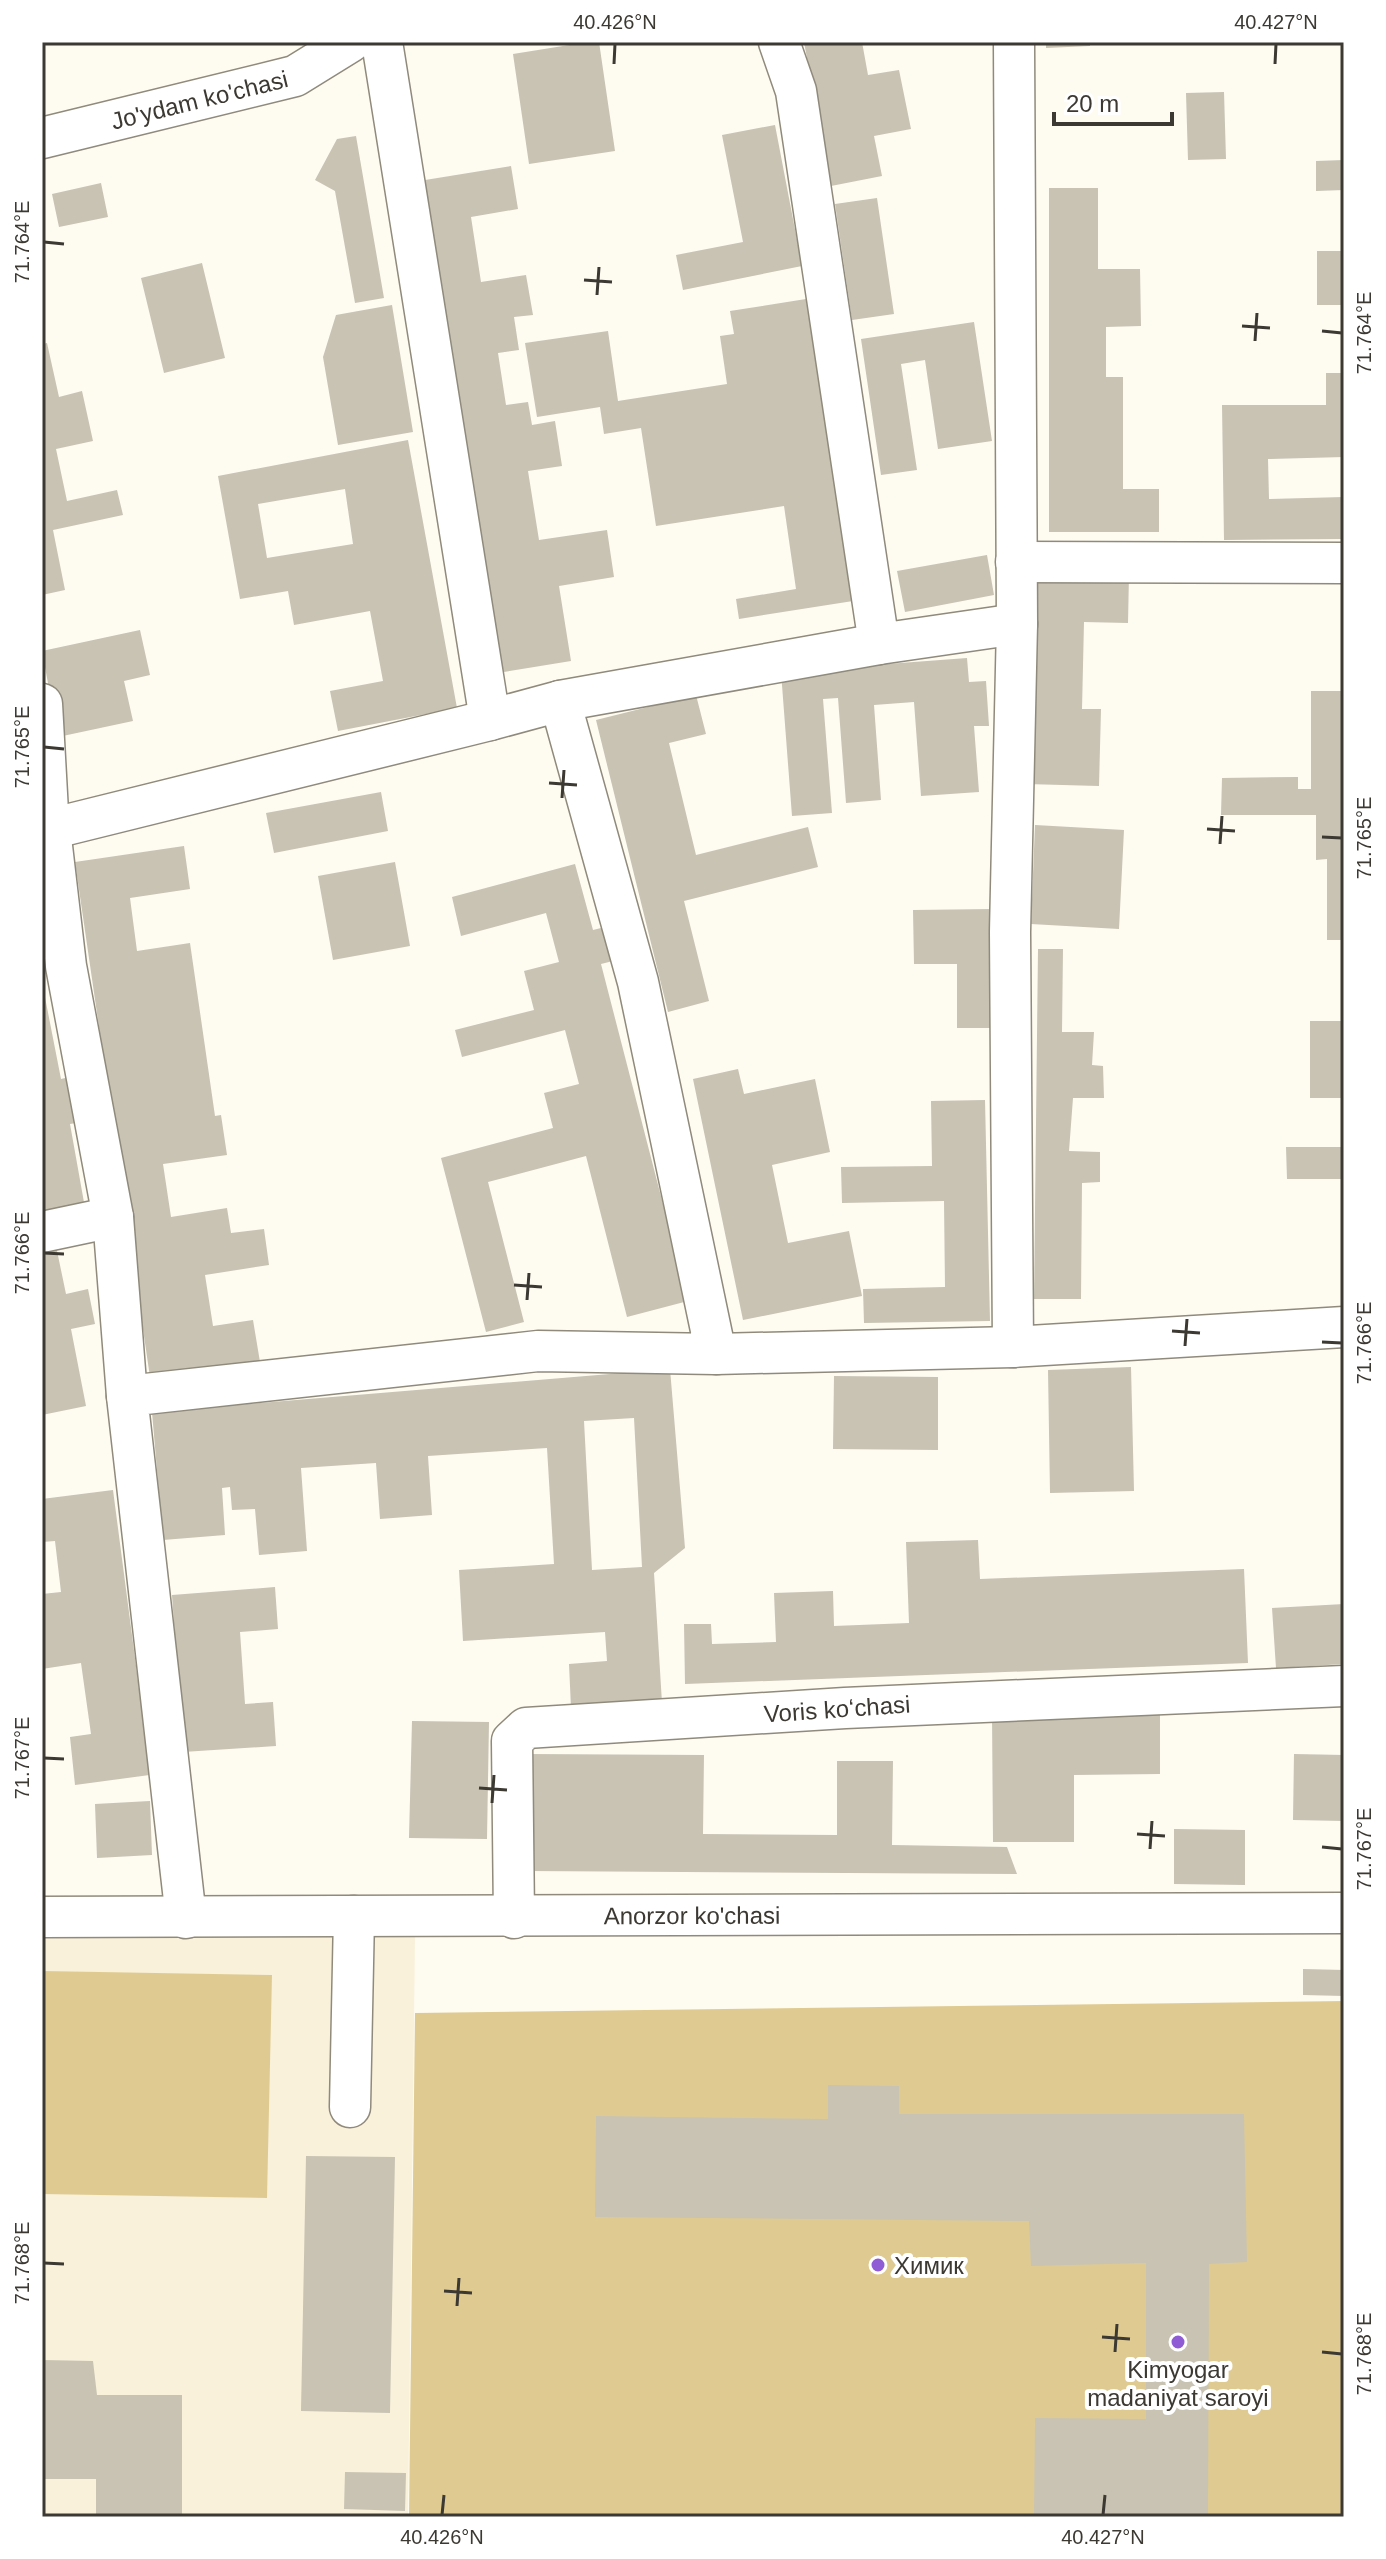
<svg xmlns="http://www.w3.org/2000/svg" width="1386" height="2559" font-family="Arial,sans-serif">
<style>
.built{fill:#f9f1da}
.green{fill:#dfcb92}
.building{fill:#c8c3b3;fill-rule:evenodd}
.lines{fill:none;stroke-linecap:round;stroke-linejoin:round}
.minor-casing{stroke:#908a7c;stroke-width:43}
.minor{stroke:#fff;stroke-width:40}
.ticks{fill:none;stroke:#3c3933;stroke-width:3}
.poi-dot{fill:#8f5cd5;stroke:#fff;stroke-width:3}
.labels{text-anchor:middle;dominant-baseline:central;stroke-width:8;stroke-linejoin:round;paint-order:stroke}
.street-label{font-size:24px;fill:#3c3933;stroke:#fff}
.poi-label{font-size:24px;fill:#3c3933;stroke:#fff;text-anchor:start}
.neatline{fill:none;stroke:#3c3933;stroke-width:3}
.ticks-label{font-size:20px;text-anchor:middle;fill:#3c3933}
</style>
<rect width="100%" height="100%" fill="#fefbf1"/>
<path class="built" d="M42,1934L415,1937L408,2517H42Z"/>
<path class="green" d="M42,1971L272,1975L267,2198L42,2194Z
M1344,2001V2517H409L415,2013Z"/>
<path class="building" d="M588,42H599L615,151L529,164L513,54Z
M804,42H862L868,75L899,70L911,129L874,136L882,176L831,186Z
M1046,42H1090V46L1046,48Z
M1224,92L1226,159L1188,160L1186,93Z
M775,125L802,266L683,290L676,255L743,242L722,135Z
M356,136L384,298L355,303L335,191L315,180L337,139Z
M1344,160V190L1316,191V161Z
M511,166L518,209L471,217L481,282L526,275L533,315L514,317L519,350L498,353L506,405L528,402L532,425L555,421L562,466L528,471L539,540L607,530L614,577L559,586L571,661L498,673L419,181Z
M101,183L108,217L59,227L52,194Z
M1049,188H1098V269H1140L1141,326L1106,327V377H1123V489H1159V532H1049Z
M877,198L894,314L852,320L835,204Z
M1317,251H1344V305H1317Z
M202,263L225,358L164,373L141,278Z
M806,299L853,601L739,619L736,599L796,589L784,506L656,526L641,428L604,434L600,407L537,417L525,343L608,331L618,401L727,384L720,336L734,334L730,311Z
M392,305L413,432L338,445L323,357L336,315Z
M974,322L992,441L938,449L925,360L901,364L917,470L881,475L861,339Z
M47,343L59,397L82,391L93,441L56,449L67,501L117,490L123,515L53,530L65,590L42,595V344Z
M1326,373H1344V457L1268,459L1269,499L1344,497V539L1224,540L1222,405H1326Z
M408,440L457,708L338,731L330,691L383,681L370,611L294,625L288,591L240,599L218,476ZM345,489L353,544L267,558L258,504Z
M987,555L994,595L905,612L897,571Z
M1031,572L1129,574L1128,623L1084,622L1082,709H1101L1099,786L1026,784Z
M140,630L150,675L124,681L133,721L58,737L42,651Z
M967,658L969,682L986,681L989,726H974L979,792L921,796L914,702L874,705L881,800L846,803L838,698L823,699L832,813L792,816L781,672Z
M1311,691H1344V940H1327V859L1316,860V815H1221L1222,778L1298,777V789H1311Z
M696,695L706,734L669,743L696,855L808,827L818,867L684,901L709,1001L668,1012L596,720Z
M381,792L388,831L274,853L266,813Z
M1035,825L1124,830L1119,929L1031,924Z
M184,846L190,889L130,898L137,951L190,943L215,1116L221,1115L227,1155L163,1164L171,1217L227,1208L231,1233L264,1229L269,1265L205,1275L213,1326L253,1320L261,1368L151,1384L75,862Z
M395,862L410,946L333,960L318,876Z
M575,864L593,930L609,926L617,960L601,964L688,1301L627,1317L586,1156L488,1182L524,1322L486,1332L441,1158L553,1128L544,1093L579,1084L565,1030L462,1057L455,1030L534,1010L524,971L559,962L546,913L461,936L452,897Z
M994,909L995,1028H957V964H914L913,910Z
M1038,949H1063L1062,1032H1094L1092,1065L1103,1066L1104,1098H1073L1069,1151L1100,1152V1182L1082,1183L1081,1299H1034Z
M42,982L61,1079L74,1076L82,1122L70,1124L85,1208L42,1216Z
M1310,1021H1344V1098H1310Z
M738,1069L744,1094L815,1079L830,1152L772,1165L788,1243L849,1231L862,1296L743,1320L693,1079Z
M985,1100L990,1321L864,1323L863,1289L945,1287L944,1201L842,1203L841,1167L932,1166L931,1101Z
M1286,1147H1344V1179H1287Z
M56,1246L66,1294L88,1289L95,1324L71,1329L86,1406L42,1415V1249Z
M1131,1367L1134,1491L1050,1493L1048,1370Z
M670,1369L685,1548L654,1573L662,1703L571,1708L569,1664L607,1661L605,1632L463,1641L459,1570L554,1564L547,1448L428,1456L432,1515L380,1519L376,1463L301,1468L307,1551L259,1555L255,1509L232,1510L230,1487L222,1488L225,1535L163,1540L152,1412ZM634,1418L642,1567L592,1570L584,1421Z
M834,1376L938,1377V1450L833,1449Z
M113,1490L144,1727L151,1726L157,1774L75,1785L70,1737L91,1734L81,1663L42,1669V1594L61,1592L55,1541L42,1542V1499Z
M978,1540L980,1579L1244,1569L1248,1663L685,1684L684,1624H711L712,1644L776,1642L774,1593L833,1591L834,1626L909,1623L906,1542Z
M275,1587L278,1629L240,1632L245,1704L273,1702L276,1746L183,1752L172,1595Z
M1344,1604V1664L1276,1668L1272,1608Z
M1160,1712V1774L1074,1775V1842H993L992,1713Z
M412,1721L489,1722L487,1839L409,1838Z
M527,1754L704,1755L703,1834L837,1835V1761H893L892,1845L1007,1847L1017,1874L526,1871Z
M1294,1754L1344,1755V1821L1293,1820Z
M150,1801L152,1855L97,1858L95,1804Z
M1174,1829L1245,1830V1885L1174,1884Z
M1303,1969L1344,1970V1996L1303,1995Z
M828,2085L899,2086V2114H1244L1247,2262L1209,2264L1208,2517H1034L1035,2418L1146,2419V2263L1031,2266L1029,2221L595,2217L596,2116L828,2119Z
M306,2156L395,2157L390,2413L301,2411Z
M42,2360L93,2361L97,2395H182V2517H96V2479H42Z
M345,2472L406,2473L405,2511L344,2509Z"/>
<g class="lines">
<defs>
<g id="minor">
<path d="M779,42L796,91L879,644L1017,624"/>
<path d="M1014,42L1017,624L1010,932L1013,1347L1344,1327"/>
<path id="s1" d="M42,138L295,76L350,42"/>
<path d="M1016,562L1344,563"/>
<path d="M560,701L879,644"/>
<path d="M42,704L48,812L66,966L113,1217L127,1396"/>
<path d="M50,829L490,720"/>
<path d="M42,1232L113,1217"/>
<path d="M716,1354L1013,1347"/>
<path id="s2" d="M42,1917L1344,1913"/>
<path d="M186,1918L127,1396L538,1351L716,1354L638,982L560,701L490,720L382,42"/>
<path d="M514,1918L512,1741L526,1728L845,1708L1344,1686"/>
<path d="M350,2107L354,1916"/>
</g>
</defs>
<use href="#minor" class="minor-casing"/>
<use href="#minor" class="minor"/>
</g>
<path class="ticks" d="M614,64L615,44M1275,64L1276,44M44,242L64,244M584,280L612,282M597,295L599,267M1242,326L1270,328M1322,331L1342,333M1255,341L1257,313M44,747L64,749M549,783L577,785M562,798L564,770M1207,829L1235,831M1322,837L1342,838M1220,844L1222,816M44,1253L64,1254M514,1285L542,1287M527,1300L529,1273M1172,1331L1200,1333M1322,1342L1342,1343M1185,1346L1187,1319M44,1758L64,1759M479,1788L507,1790M492,1803L494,1775M1137,1834L1165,1836M1322,1847L1342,1849M1150,1849L1152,1821M44,2263L64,2264M444,2291L472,2293M457,2306L459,2278M1102,2337L1130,2339M1115,2352L1117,2324M1322,2352L1342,2354M442,2515L444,2495M1103,2515L1105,2495"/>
<g class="poi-dot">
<circle cx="878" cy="2265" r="8"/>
<circle cx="1178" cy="2342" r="8"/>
</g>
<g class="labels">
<g class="street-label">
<text stroke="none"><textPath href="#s1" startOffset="162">Jo'ydam ko'chasi</textPath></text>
<text transform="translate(837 1709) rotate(-4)">Voris koʻchasi</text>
<text stroke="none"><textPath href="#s2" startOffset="650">Anorzor ko'chasi</textPath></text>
</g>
<g class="poi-label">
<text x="894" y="2265">Химик</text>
<text x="1178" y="2369" text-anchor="middle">Kimyogar<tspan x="1178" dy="28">madaniyat saroyi</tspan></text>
</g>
</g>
<rect width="1386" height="2559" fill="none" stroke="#ffffff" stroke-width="88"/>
<path d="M1054 112v12h118v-12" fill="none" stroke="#3c3933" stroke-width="4"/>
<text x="1066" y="112" font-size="24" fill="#3c3933" stroke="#ffffff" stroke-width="6" paint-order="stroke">20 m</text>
<rect x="44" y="44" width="1298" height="2471" class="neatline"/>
<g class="ticks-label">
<text x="615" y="29">40.426°N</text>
<text x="1276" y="29">40.427°N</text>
<text transform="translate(22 242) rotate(-90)" y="7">71.764°E</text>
<text transform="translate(1364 333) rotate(-90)" y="7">71.764°E</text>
<text transform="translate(22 747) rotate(-90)" y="7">71.765°E</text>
<text transform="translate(1364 838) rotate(-90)" y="7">71.765°E</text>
<text transform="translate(22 1253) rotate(-90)" y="7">71.766°E</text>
<text transform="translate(1364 1343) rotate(-90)" y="7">71.766°E</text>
<text transform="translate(22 1758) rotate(-90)" y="7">71.767°E</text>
<text transform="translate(1364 1849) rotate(-90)" y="7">71.767°E</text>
<text transform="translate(22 2263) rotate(-90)" y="7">71.768°E</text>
<text transform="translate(1364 2354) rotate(-90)" y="7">71.768°E</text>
<text x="442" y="2544">40.426°N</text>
<text x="1103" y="2544">40.427°N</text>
</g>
</svg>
